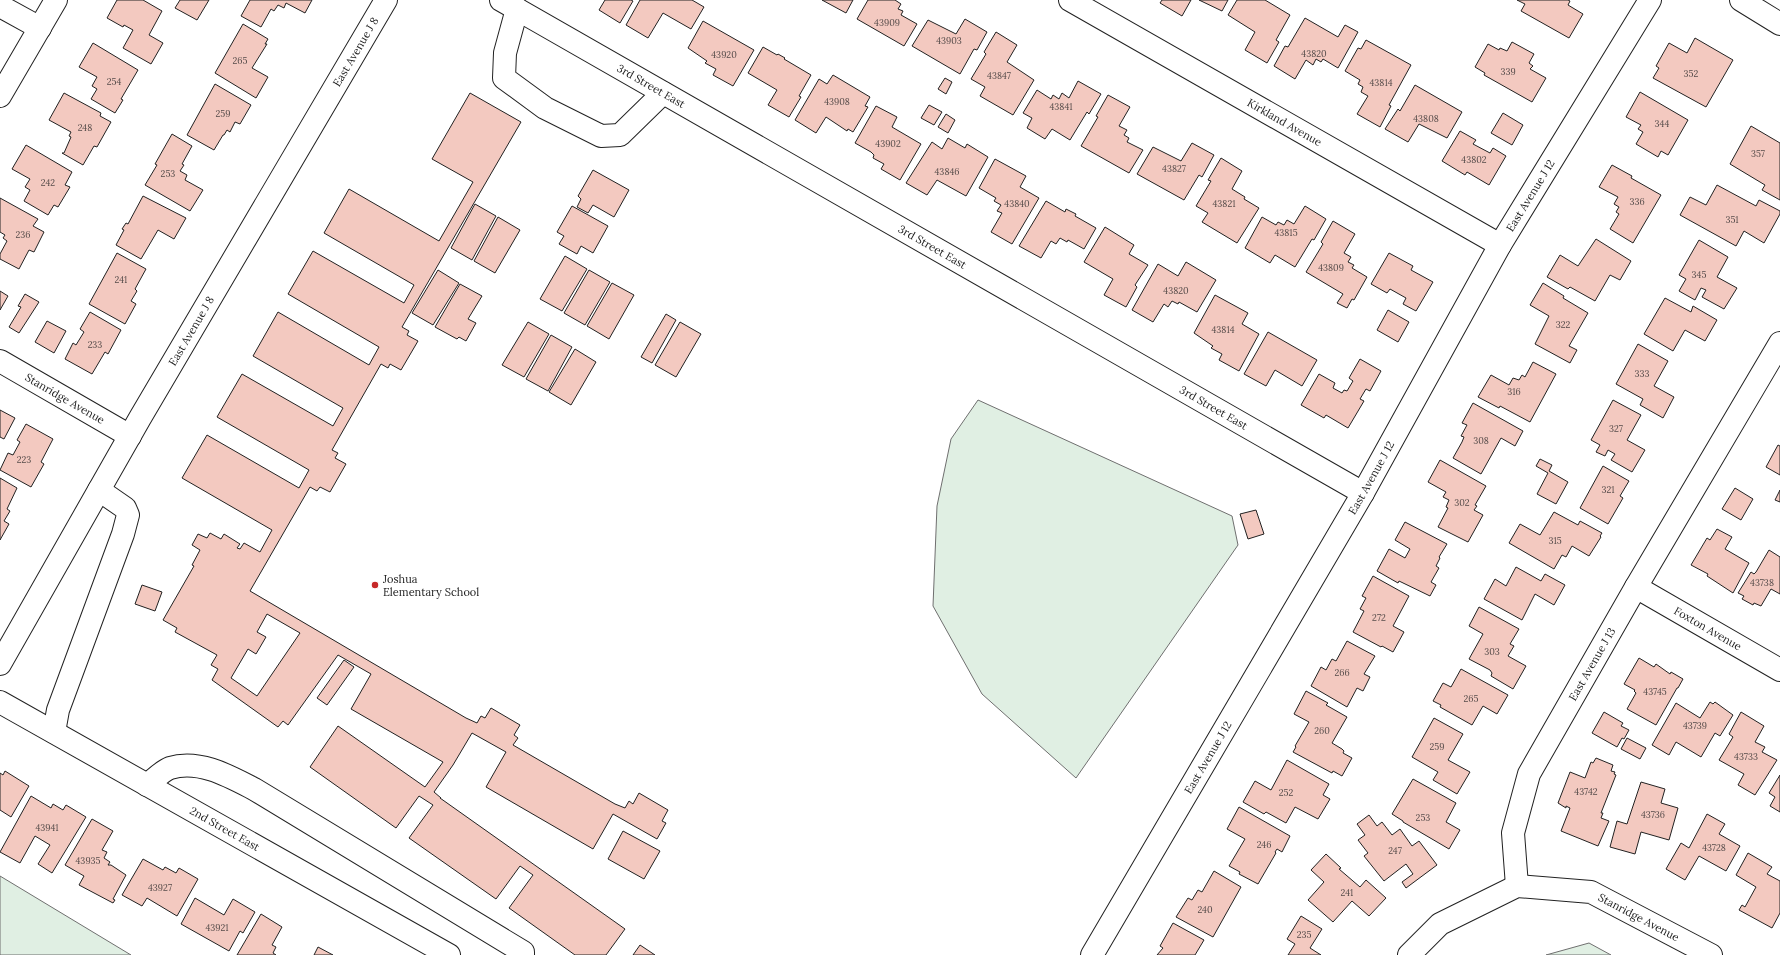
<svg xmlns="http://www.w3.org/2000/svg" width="1780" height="955" font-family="Lora,serif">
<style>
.green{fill:#e0efe3;stroke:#6f6f6f}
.building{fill:#f3c9c0;stroke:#222;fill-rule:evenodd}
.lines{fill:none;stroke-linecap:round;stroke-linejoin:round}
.minor-casing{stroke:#222;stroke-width:24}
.minor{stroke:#fff;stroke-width:22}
.poi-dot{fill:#c62828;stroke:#fff;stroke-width:1.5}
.labels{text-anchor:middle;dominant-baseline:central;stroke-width:3;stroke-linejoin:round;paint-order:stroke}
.number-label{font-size:9px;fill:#564c4a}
.street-label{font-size:11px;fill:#222;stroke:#fff}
.poi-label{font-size:11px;fill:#222;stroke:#fff;text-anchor:start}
</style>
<rect width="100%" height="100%" fill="#fff"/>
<path class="green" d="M978,400L1232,516L1238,545L1076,778L982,694L933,606L937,506L951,439Z
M0,876L131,955H0Z
M1589,943L1611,955H1546Z"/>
<path class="building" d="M117,0H143L162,11L149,35L163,43L151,64L123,48L133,30L124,25L123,27L107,18Z
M180,0H209L197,20L175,8Z
M250,0H312L305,13L286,3L284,8L278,5L274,11L271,9L261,27L241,16Z
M605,0H631L633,1L620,23L599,10Z
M640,0H692L704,7L691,29L663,13L648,38L626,25Z
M822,0H853L846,13Z
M868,0H895L901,4L898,9L903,11L901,15L917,24L904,46L857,19Z
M1162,0H1191L1182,16L1160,3Z
M1199,0H1228L1222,11Z
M1237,0H1265L1290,15L1276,40L1279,42L1267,63L1245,50L1255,32L1228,15Z
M1517,0H1568L1570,1L1568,5L1583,14L1569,38L1521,11L1525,4Z
M1305,18L1338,37L1345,25L1358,32L1338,68L1323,59L1321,62L1316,59L1313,65L1306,60L1295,79L1274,66L1285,46L1288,47Z
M965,19L987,32L977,50L974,49L960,74L912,46L928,20L956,34Z
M703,21L754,50L733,86L713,75L716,69L705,63L707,61L688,48Z
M243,24L268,39L265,44H267L252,68L268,77L256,98L215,73Z
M996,32L1017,45L1007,62L1034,80L1013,115L980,96L985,87L971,79L986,54L984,52Z
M1695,38L1733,60L1706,107L1653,78L1659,68L1656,66L1669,43L1687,53Z
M1366,40L1411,65L1389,105L1391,106L1380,127L1357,114L1368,96L1361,92L1363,87L1358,84L1360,80L1345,71L1358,48L1361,49Z
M1512,42L1534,54L1529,63L1533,66L1530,69L1546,78L1532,102L1484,75L1485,73L1475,67L1488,44L1499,50L1500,48L1507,51Z
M93,43L138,70L121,99L123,100L115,113L91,99L97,89L92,86L97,77L79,67Z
M763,47L777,55L778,54L785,58L784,59L811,75L799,96L801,97L789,117L768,105L777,90L748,73Z
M833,75L870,97L865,106L868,107L853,132L848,129L847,131L826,117L816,133L795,120L819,79L827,84Z
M945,78L952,82L946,94L938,89Z
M1078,81L1101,94L1089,114L1087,112L1070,140L1052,129L1045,139L1027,128L1032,118L1023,113L1037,90L1051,99L1053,95L1059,99L1062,93L1069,98Z
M215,84L251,105L240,124L235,122L230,132L227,130L224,135H223L214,150L187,135Z
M1415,85L1462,112L1447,138L1419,124L1408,142L1385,129L1398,109L1400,111Z
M1640,92L1688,120L1668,155L1661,151L1658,157L1636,144L1643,132L1638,129L1641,125L1626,117Z
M64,93L101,113L100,116L111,122L97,147L94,146L83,165L62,153H64L71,137L69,136L71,132L49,120Z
M470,93L521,122L402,327L409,331L407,335L418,341L401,370L390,364L388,368L381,364L332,450L338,453L335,458L346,464L330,492L320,487L317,491L310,487L250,591L466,718L477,723L481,716L485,718L491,708L520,725L514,735L518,738L513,745L615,804L625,808L629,801L633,804L639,793L668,810L662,821L666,823L657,839L613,814L593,849L486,787L506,752L472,733L453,765L434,792L441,798H440L625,929L606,955H575L509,908L533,875L520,866L496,899L409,838L433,805L419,796L396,828L310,767L338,726L425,787L443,762L351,709L371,674L338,655L288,725L283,721L278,727L212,680L218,669L211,665L217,655L175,632L177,628L163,620L194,566L192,565L200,550L192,545L198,534L207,538L210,533L221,539L224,534L240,544L237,548L240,549L244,543L260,552L272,530L182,478L207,435L299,488L309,470L217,417L242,374L333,426L343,408L253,356L278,312L369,365L379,347L288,294L313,251L404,303L414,285L324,233L349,189L439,241L473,182L432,159ZM267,614L300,633L257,696L231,678L248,649L256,654L266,637L257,632Z
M1108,95L1130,107L1119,126L1127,130L1124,135L1129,138L1127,142L1143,150L1129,173L1081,146L1098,117L1096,116Z
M929,105L942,112L934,125L921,118Z
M876,106L897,117L892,127L921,144L900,180L881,169L884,164L873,158L874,155L871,152L855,143Z
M1503,113L1523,125L1512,145L1491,133Z
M946,114L955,120L948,133L938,127Z
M1751,126L1780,143V200L1762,190L1765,185L1730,164Z
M1460,131L1476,140L1473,144L1490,153L1493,148L1506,156L1489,185L1467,172L1465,175L1442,161Z
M172,134L192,146L182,164L184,165L180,171L187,175L185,180L203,190L190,211L145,185L157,165L155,164Z
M948,138L965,148L967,144L988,157L966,196L937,180L927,195L906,183L932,142L942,149Z
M1192,143L1214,155L1202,177L1199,175L1184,200L1137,174L1153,147L1181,161Z
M26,145L72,172L65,185L70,187L58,207L54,205L48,215L24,201L30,190L25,187L30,179L12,169Z
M1221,158L1242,171L1232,189L1245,197L1244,199L1259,208L1237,243L1202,222L1208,213L1196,206L1211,181L1208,180Z
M995,159L1026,176L1020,187L1039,198L1012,244L991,232L1002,213L997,211L1001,205L994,201L996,198L979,188Z
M1612,165L1632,176L1631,178L1661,195L1633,243L1610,229L1619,214L1616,212L1619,207L1614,204L1618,197L1599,187Z
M593,170L629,190L614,217L593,205L588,213L577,207L581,199L578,196Z
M1717,185L1756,206L1759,200L1780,211V214L1764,243L1744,231L1736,246L1680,215L1690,197L1706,205Z
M143,196L186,218L174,239L158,230L141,259L116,245L124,230L122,229L126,223L128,224Z
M0,198L38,219L33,226L44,232L34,252L29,250L19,269L0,259V254L7,241L3,238L5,235L0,232Z
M1046,201L1065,212L1066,209L1076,214L1075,216L1096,228L1084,249L1068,240L1067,242L1060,238L1056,244L1051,241L1041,258L1019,246Z
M475,204L496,216L472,260L451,248Z
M572,206L608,226L593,253L581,246L577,254L559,244L564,236L557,232Z
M1305,206L1326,219L1314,240L1312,239L1295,267L1275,255L1270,263L1245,248L1262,217L1276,225L1278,222L1284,225L1287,220L1294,224Z
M498,217L520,230L495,273L474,261Z
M1333,221L1355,234L1344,253L1351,257L1348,262L1354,265L1352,268L1367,277L1354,300L1352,299L1347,308L1337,303L1343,294L1306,272L1323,244L1321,242Z
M1105,227L1134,245L1129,254L1148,265L1135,285L1137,287L1126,307L1104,295L1113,279L1084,262Z
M1596,239L1631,261L1620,280L1610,275L1595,301L1570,287L1568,289L1547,277L1560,255L1578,266Z
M1699,240L1728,257L1717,277L1737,288L1724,309L1702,297L1706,290L1701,288L1695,300L1679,291L1686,279L1679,275Z
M117,253L146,269L135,289L137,291L131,301L136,304L125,324L89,304Z
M1389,253L1413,266L1411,270L1433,282L1416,311L1403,304L1406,298L1390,289L1387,293L1371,284Z
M565,256L587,269L562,311L540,299Z
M1186,262L1216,280L1197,312L1179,302L1178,304L1172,301L1168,307L1164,304L1153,322L1132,310L1158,264L1178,276Z
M438,270L459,283L433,325L412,313Z
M589,270L610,282L585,325L564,313Z
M612,283L634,295L609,339L587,326Z
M1543,283L1564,296L1563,298L1588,313L1569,346L1577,350L1570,363L1535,344L1549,316L1530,305Z
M460,284L482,296L468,319L476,323L466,341L459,337L457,339L435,327Z
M0,291L8,296L0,310Z
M25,294L39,302L19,333L9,327L21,307L18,306Z
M1215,295L1248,313L1242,324L1259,334L1239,371L1219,360L1222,354L1211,348L1213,346L1194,333Z
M1665,298L1691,312L1693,306L1717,320L1705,341L1685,330L1673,351L1644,334Z
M1388,310L1409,322L1398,342L1377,330Z
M90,312L121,330L108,354L105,352L92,374L65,359L73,343L76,345L84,332L80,329Z
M666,314L676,320L652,363L641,357Z
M47,321L66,331L54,353L35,342Z
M528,322L549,334L524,377L502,365Z
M680,322L701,334L676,377L655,365Z
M1268,332L1317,360L1302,386L1275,370L1266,386L1244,374Z
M551,335L572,347L548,391L526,379Z
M1638,344L1668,361L1654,386L1674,397L1663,418L1640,405L1643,399L1616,384Z
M575,349L596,362L571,405L549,392Z
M1360,359L1381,371L1370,391L1366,389L1360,399L1364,401L1348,428L1326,415L1324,418L1301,405L1319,374L1335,383L1333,388L1342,393L1344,390L1347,391L1353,381L1349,378Z
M1533,362L1556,374L1530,422L1500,406L1499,408L1478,397L1491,375L1509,385L1513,378L1519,380L1522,375L1525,377Z
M1613,400L1641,415L1627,440L1645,450L1632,472L1611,460L1615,454L1608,450L1605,456L1596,452L1600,445L1591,440Z
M1473,403L1523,431L1515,446L1501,438L1481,474L1453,458L1462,442L1464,437L1461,436L1467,425L1462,423Z
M0,410L15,418L4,439L0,437Z
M26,424L53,439L41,462L44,464L31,487L0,470L8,453L13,455L20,442L17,440Z
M1778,445L1780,446V475L1766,467Z
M1540,459L1552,465L1549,471L1568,482L1556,504L1537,494L1548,473L1536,466Z
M1440,460L1486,486L1475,505L1477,506L1474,510L1483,515L1468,542L1438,527L1448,508L1446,507L1449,500L1443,497L1446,492L1428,482Z
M1603,466L1629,481L1620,496L1623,498L1608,524L1580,508Z
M0,478L17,488L7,509L10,511L4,521L9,524L0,540Z
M1735,488L1753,499L1741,520L1722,509Z
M1780,490V502L1775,500Z
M1256,510L1264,534L1248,539L1240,514Z
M1554,512L1578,525L1580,521L1602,533L1600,536L1601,537L1589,556L1572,546L1566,557L1562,555L1554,569L1509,543L1520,524L1540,535Z
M1405,522L1447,544L1439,557L1440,558L1436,566L1439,568L1431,582L1436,585L1430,596L1399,581L1398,583L1377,571L1389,549L1405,558L1410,549L1395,540Z
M1717,529L1732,537L1725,549L1749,563L1733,593L1707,576L1708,574L1691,565L1707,538L1710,540Z
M1769,550L1780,557V594L1771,589L1761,606L1754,603L1753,605L1742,599L1744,596L1738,593L1751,572L1754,574L1756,572Z
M1516,567L1541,581L1545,574L1565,585L1554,605L1535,594L1522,620L1484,599L1495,579L1506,586Z
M1373,576L1409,596L1393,626L1404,632L1393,652L1382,646L1381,647L1353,632L1364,611L1360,609L1366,598L1362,596Z
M142,585L162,592L155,611L135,604Z
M1479,607L1519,629L1510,644L1514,646L1508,656L1526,666L1513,689L1491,676L1492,673L1490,670L1469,659L1483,634L1469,626Z
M1347,641L1375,656L1364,674L1370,677L1363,691L1357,688L1347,707L1311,686L1321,667L1326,670L1332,659L1336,661Z
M1639,658L1654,667L1656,664L1670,674L1671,672L1683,679L1678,688H1677L1656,725L1627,709L1636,693L1634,691L1635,690L1624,684Z
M344,660L354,667L327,705L317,698Z
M1461,669L1508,695L1497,714L1483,706L1472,725L1440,707L1441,705L1433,701L1443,683L1451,687Z
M1306,691L1328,703L1326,705L1347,717L1332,743L1342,749L1344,751L1343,753L1352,758L1342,776L1333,771L1332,773L1293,752L1296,747L1295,746L1309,722L1294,714Z
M1710,702L1713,704L1715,702L1733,715L1720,736L1715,733L1701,757L1676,742L1669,755L1652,745L1676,703L1700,718Z
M1604,712L1623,723L1621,726L1629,730L1624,739L1622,738L1617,747L1592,733Z
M1741,712L1764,726L1755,742L1765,747L1762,752L1777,760L1755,795L1738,785L1744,774L1719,760L1733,737L1729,734Z
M1434,718L1463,734L1448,760L1470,772L1457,794L1433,780L1438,772L1412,757Z
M1627,738L1646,748L1640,759L1621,749Z
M1596,758L1613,765L1611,771L1615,772L1614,774L1616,775L1601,813H1603L1601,818L1609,821L1598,846L1561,831L1570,808L1566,806V808L1558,803L1570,772L1585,778L1591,762L1593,763Z
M1287,760L1329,784L1323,795L1330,799L1318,819L1295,807L1286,823L1266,812L1264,814L1243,802L1255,781L1271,790Z
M5,771L29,786L11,817L0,810V773L3,775Z
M1780,775V812L1770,806L1775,797L1769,793Z
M1413,779L1456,803L1446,822L1460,830L1449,849L1403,822V821L1392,814Z
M1641,782L1665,789L1661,803L1678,808L1669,840L1641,832L1635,854L1610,847L1617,821L1627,824Z
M31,796L51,808L53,804L63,810L66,805L86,817L52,873L38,864L50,845L35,836L20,863L0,852Z
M1239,807L1290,836L1282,852L1277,849L1275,852L1276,853L1258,884L1239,874L1240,872L1229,866L1245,839L1227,829Z
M1707,814L1725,824L1719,834L1740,846L1726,871L1699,856L1685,880L1666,869L1681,843L1689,848Z
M1369,815L1377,826L1382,822L1392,835L1400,829L1412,846L1419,841L1437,865L1406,888L1402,882L1413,874L1406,864L1384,881L1364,856L1368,853L1358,840L1365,835L1357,824Z
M92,819L113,831L102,850L107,852L104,858L110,862L108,865H111L126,875L113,899L115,900L113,903L79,885L84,876L65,865Z
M623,831L660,851L644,879L608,859Z
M1748,853L1772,867L1767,874L1780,881V913L1772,928L1739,910L1742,905L1745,907L1756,887L1736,875Z
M1326,854L1341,868L1339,869L1360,887L1366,880L1386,898L1369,916L1352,901L1333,922L1308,900L1324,882L1311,870Z
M143,859L163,870L165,867L176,873L179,868L198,879L177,916L147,898L142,906L122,895Z
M1214,871L1241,887L1213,937L1176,917L1188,898L1192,900L1198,890L1202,892Z
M195,898L224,915L233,899L255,912L243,933L240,931L229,951L181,924Z
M261,914L282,927L272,945L276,947L273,953L276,955H237Z
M1301,916L1322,929L1310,948L1321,955H1288L1295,944L1287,939Z
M1173,923L1204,940L1195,955H1157L1163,948L1160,946Z
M640,945L655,955H633Z
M318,947L333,955H314Z"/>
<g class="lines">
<defs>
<g id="minor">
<path id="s1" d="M501,0L1363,493"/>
<path id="s2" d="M1070,0L1500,245"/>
<path d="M1741,0L1780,24"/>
<path d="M0,6L40,28"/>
<path d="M517,9L505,53L504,78L545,108L601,136L620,135L663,93"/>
<path d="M0,96L56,0"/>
<path id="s3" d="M0,361L130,436"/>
<path id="s4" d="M1636,587L1780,670"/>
<path id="s5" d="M0,664L140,418L386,0"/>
<path id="s6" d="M0,702L449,955"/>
<path d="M54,732L58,710L123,534L128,515L125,508L99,490"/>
<path d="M147,785C154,780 162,771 170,768C199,759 229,776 254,789L523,952V955"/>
<path id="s7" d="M1517,886L1513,833L1529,774L1636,587L1780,343"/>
<path id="s8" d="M1092,955L1363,493L1500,245L1650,0"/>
<path id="s9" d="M1409,955L1440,924L1517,886L1591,892L1711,955"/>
</g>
</defs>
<use href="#minor" class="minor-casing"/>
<use href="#minor" class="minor"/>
</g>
<circle class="poi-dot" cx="375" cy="585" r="4"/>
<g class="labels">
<g class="number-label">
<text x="887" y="22">43909</text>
<text x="949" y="40">43903</text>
<text x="1314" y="53">43820</text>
<text x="724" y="54">43920</text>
<text x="240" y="60">265</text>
<text x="1508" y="71">339</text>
<text x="1691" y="73">352</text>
<text x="999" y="75">43847</text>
<text x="114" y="81">254</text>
<text x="1381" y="82">43814</text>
<text x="837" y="101">43908</text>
<text x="1061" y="106">43841</text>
<text x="223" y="113">259</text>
<text x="1426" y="118">43808</text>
<text x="1662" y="123">344</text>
<text x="85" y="127">248</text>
<text x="888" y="143">43902</text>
<text x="1758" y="153">357</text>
<text x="1474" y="159">43802</text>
<text x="1174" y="168">43827</text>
<text x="947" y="171">43846</text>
<text x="168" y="173">253</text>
<text x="48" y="182">242</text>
<text x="1637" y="201">336</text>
<text x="1017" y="203">43840</text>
<text x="1224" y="203">43821</text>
<text x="1732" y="219">351</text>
<text x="1286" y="232">43815</text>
<text x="23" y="234">236</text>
<text x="1331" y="267">43809</text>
<text x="1699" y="274">345</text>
<text x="121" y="279">241</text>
<text x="1176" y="290">43820</text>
<text x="1563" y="324">322</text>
<text x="1223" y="329">43814</text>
<text x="95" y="344">233</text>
<text x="1642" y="373">333</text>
<text x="1514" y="391">316</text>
<text x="1616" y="428">327</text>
<text x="1481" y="440">308</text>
<text x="24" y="459">223</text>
<text x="1608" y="489">321</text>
<text x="1462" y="502">302</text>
<text x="1555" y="540">315</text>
<text x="1762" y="582">43738</text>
<text x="1379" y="617">272</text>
<text x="1492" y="651">303</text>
<text x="1342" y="672">266</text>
<text x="1655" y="691">43745</text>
<text x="1471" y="698">265</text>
<text x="1695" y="725">43739</text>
<text x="1322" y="730">260</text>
<text x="1437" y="746">259</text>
<text x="1746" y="756">43733</text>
<text x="1586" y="791">43742</text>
<text x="1286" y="792">252</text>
<text x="1653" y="814">43736</text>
<text x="1423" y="817">253</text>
<text x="47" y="827">43941</text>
<text x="1264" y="844">246</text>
<text x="1714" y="847">43728</text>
<text x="1395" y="850">247</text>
<text x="88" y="860">43935</text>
<text x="160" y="887">43927</text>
<text x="1347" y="892">241</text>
<text x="1205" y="909">240</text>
<text x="217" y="927">43921</text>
<text x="1304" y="934">235</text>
</g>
<g class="street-label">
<text stroke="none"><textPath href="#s5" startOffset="708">East Avenue J 8</textPath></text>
<text stroke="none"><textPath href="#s1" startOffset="173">3rd Street East</textPath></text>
<text stroke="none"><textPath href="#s2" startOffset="247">Kirkland Avenue</textPath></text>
<text stroke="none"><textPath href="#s8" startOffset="877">East Avenue J 12</textPath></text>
<text stroke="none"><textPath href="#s1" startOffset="497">3rd Street East</textPath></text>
<text stroke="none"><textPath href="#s5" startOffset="384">East Avenue J 8</textPath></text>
<text stroke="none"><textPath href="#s3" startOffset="75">Stanridge Avenue</textPath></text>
<text stroke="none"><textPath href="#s1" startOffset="821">3rd Street East</textPath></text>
<text stroke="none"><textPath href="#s8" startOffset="553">East Avenue J 12</textPath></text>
<text stroke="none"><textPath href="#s4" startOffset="83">Foxton Avenue</textPath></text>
<text stroke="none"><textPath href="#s7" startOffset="241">East Avenue J 13</textPath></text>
<text stroke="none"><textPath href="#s8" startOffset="229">East Avenue J 12</textPath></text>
<text stroke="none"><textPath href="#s6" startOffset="258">2nd Street East</textPath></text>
<text stroke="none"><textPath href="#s9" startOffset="258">Stanridge Avenue</textPath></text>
</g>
<g class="poi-label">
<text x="383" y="579">Joshua<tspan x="383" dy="13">Elementary School</tspan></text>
</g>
</g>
</svg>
